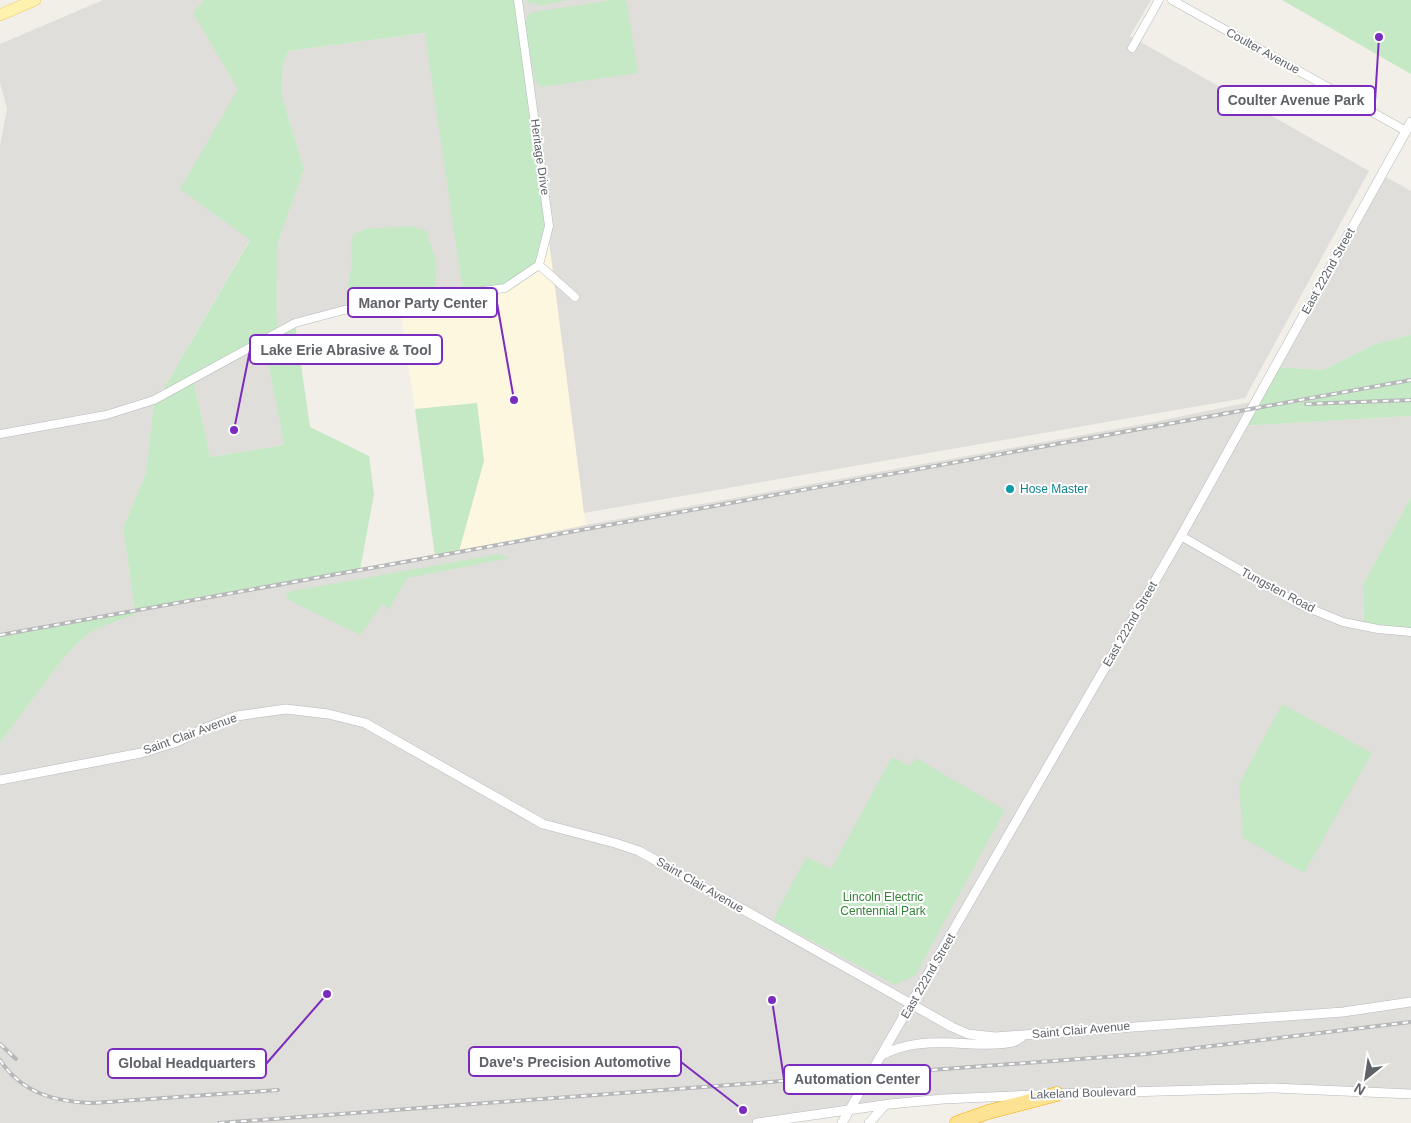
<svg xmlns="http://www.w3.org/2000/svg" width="1411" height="1123" font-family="Helvetica,sans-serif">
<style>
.commercial{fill:#fef7e0}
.industrial{fill:#e0deda}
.green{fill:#c5e8c5;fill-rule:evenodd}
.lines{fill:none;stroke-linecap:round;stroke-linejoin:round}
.minor-casing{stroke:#b5b8bc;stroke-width:9}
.tertiary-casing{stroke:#b5b8bc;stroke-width:10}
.primary-casing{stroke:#f2c960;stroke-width:12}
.motorway-casing{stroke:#f9ab00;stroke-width:15}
.minor{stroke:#fff;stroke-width:8}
.tertiary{stroke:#fff;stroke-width:9}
.primary{stroke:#fff2af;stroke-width:11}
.motorway{stroke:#fde293;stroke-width:14}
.rail-casing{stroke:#b6b7b8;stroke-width:4}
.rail{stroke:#fff;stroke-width:2;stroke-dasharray:5.5;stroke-linecap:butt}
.culture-dot{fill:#0f9aa8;stroke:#fff;stroke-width:2}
.labels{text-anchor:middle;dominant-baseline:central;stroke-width:4;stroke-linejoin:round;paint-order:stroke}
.street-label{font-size:12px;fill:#5f6368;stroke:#fff}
.culture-label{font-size:12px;fill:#0d838f;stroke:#fff;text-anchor:start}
.park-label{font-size:12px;fill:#348238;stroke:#fff}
.leader{fill:none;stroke:#7b2cbf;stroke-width:2}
.callout-dot{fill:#7b2cbf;stroke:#fff;stroke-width:2}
.callout{fill:#fff;stroke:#7b2cbf;stroke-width:2}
.callout-label{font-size:14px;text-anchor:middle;font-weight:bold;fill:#5f6368}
</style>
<rect width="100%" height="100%" fill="#f1efe8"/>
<path class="commercial" d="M549,226L586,525L459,551L484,461L477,403L415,409L399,302Z"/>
<path class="industrial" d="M103,0H222L259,66L250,239L164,388L154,398L81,418L0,432V145L7,109L0,83V44Z
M518,0H1151L1130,36L1369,171L1245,398L584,513Z
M426,33L463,294L344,310L277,333L278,242L304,169L281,93L283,66L288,51Z
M1382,175L1411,191V335L1375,344L1323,370L1274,367Z
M264,339L284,445L210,457L193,378Z
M154,400L146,473L123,528L135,610L459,551L586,525L1154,422L1255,401L1242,426L1411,416V497L1363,584L1364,626L1411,632V1094L1274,1088L943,1099L757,1123H0V743L62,660L77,644L88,634L99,628L135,611L0,635V434L81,420Z"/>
<path class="green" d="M204,0H518L549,226L539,265L505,288L463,294L425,33L288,51L283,66L281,93L304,169L278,242L277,332L295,323L310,427L369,456L374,494L360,570L136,610L135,614L99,628L88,634L77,644L62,660L0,743V635L135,610L123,528L146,473L154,400L164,394V388L250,240L180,189L238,89L193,13ZM264,340L284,445L210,457L193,378Z
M525,0H569C556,2 535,10 525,0Z
M613,0H625L627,3L638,73L542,87L535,82L525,25L528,15L533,12Z
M1282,0H1411V74Z
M411,226L427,231C428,242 434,251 436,262C437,272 436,281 435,290L356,304L348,286L352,263L351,245L353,235L365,229Z
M1411,335V416L1241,426L1274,367L1323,370L1375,344Z
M477,403L484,461L459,551L435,556L415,409Z
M1411,497V632L1364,626L1363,584Z
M499,554L510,558L407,578L389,609L382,604L360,635L287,599L286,592Z
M1282,704L1372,753L1304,873L1243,838L1239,784Z
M892,757L910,766L916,758L1005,810L915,976L895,985L773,920L806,857L831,869Z"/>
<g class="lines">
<defs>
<path id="minor" d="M518,0L549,226L539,265L575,297
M1172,0L1406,131
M1132,48L1159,0
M0,434L106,415L154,400L295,323L344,310L505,288L539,265
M1181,536L1299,604L1343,622L1378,629L1411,632"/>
<path id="tertiary" d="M0,780L141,753L177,742L203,729L237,716L286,709L328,714L365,723L543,824L615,843L639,851L952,1027L968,1034L995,1037L1343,1012L1411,1002
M882,1055C905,1043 929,1042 954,1043C969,1044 999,1046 1013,1042C1016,1041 1020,1038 1023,1036
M1052,1094L1274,1088L1411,1094
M757,1123L890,1104L943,1099L1036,1095
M842,1123L1181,536L1411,122
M869,1123L885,1105"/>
<path id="primary" d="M0,15L35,0"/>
<path id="motorway" d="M957,1123L988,1112L1057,1094"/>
</defs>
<use href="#minor" class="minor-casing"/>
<use href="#tertiary" class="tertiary-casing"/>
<use href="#primary" class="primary-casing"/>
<use href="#motorway" class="motorway-casing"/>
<use href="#minor" class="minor"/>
<use href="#tertiary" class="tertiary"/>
<use href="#primary" class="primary"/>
<use href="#motorway" class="motorway"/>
<defs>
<path id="rail" d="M1306,404L1411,400
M0,635L1411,380
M0,1044L16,1059
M0,1060C22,1093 55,1102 93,1103L278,1090
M219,1123L1146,1054L1411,1022"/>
</defs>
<use href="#rail" class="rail-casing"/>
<use href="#rail" class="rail"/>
</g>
<circle class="culture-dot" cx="1010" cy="489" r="5"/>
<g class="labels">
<g class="street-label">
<text transform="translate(1263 51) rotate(29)">Coulter Avenue</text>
<text transform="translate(540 157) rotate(82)">Heritage Drive</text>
<text transform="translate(1328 271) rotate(-61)">East 222nd Street</text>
<text transform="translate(1278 590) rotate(28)">Tungsten Road</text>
<text transform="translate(1130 624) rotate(-60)">East 222nd Street</text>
<text transform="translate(190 734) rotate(-20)">Saint Clair Avenue</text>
<text transform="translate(700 885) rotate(30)">Saint Clair Avenue</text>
<text transform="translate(928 976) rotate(-60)">East 222nd Street</text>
<text transform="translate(1081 1030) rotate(-5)">Saint Clair Avenue</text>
<text transform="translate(1083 1093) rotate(-2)">Lakeland Boulevard</text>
</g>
<g class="culture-label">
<text x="1020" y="489">Hose Master</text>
</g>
<g class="park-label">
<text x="883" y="897">Lincoln Electric<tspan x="883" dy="14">Centennial Park</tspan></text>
</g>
</g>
<path class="leader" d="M1379 37L1375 101M514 400L497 303M234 430L250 350M743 1110L681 1062M327 994L266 1064M772 1000L784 1079"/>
<g class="callout-dot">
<circle cx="1379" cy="37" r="5"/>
<circle cx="514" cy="400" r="5"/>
<circle cx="234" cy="430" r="5"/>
<circle cx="743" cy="1110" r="5"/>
<circle cx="327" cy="994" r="5"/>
<circle cx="772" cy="1000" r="5"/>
</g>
<g class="callout">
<rect x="1218" y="86" width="157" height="29" rx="5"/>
<rect x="348" y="288" width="149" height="29" rx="5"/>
<rect x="250" y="335" width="192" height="29" rx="5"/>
<rect x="469" y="1047" width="212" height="29" rx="5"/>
<rect x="108" y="1049" width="158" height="29" rx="5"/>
<rect x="784" y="1065" width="146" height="29" rx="5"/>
</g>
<g class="callout-label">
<text x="1296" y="105">Coulter Avenue Park</text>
<text x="423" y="308">Manor Party Center</text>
<text x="346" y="355">Lake Erie Abrasive &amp; Tool</text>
<text x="575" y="1067">Dave's Precision Automotive</text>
<text x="187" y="1068">Global Headquarters</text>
<text x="857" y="1084">Automation Center</text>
</g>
<g transform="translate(1366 1078) rotate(210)" stroke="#ffffff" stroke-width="4" paint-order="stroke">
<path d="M0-4L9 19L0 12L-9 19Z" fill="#5f6368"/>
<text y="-8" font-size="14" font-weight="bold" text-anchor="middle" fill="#5f6368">N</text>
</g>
</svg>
